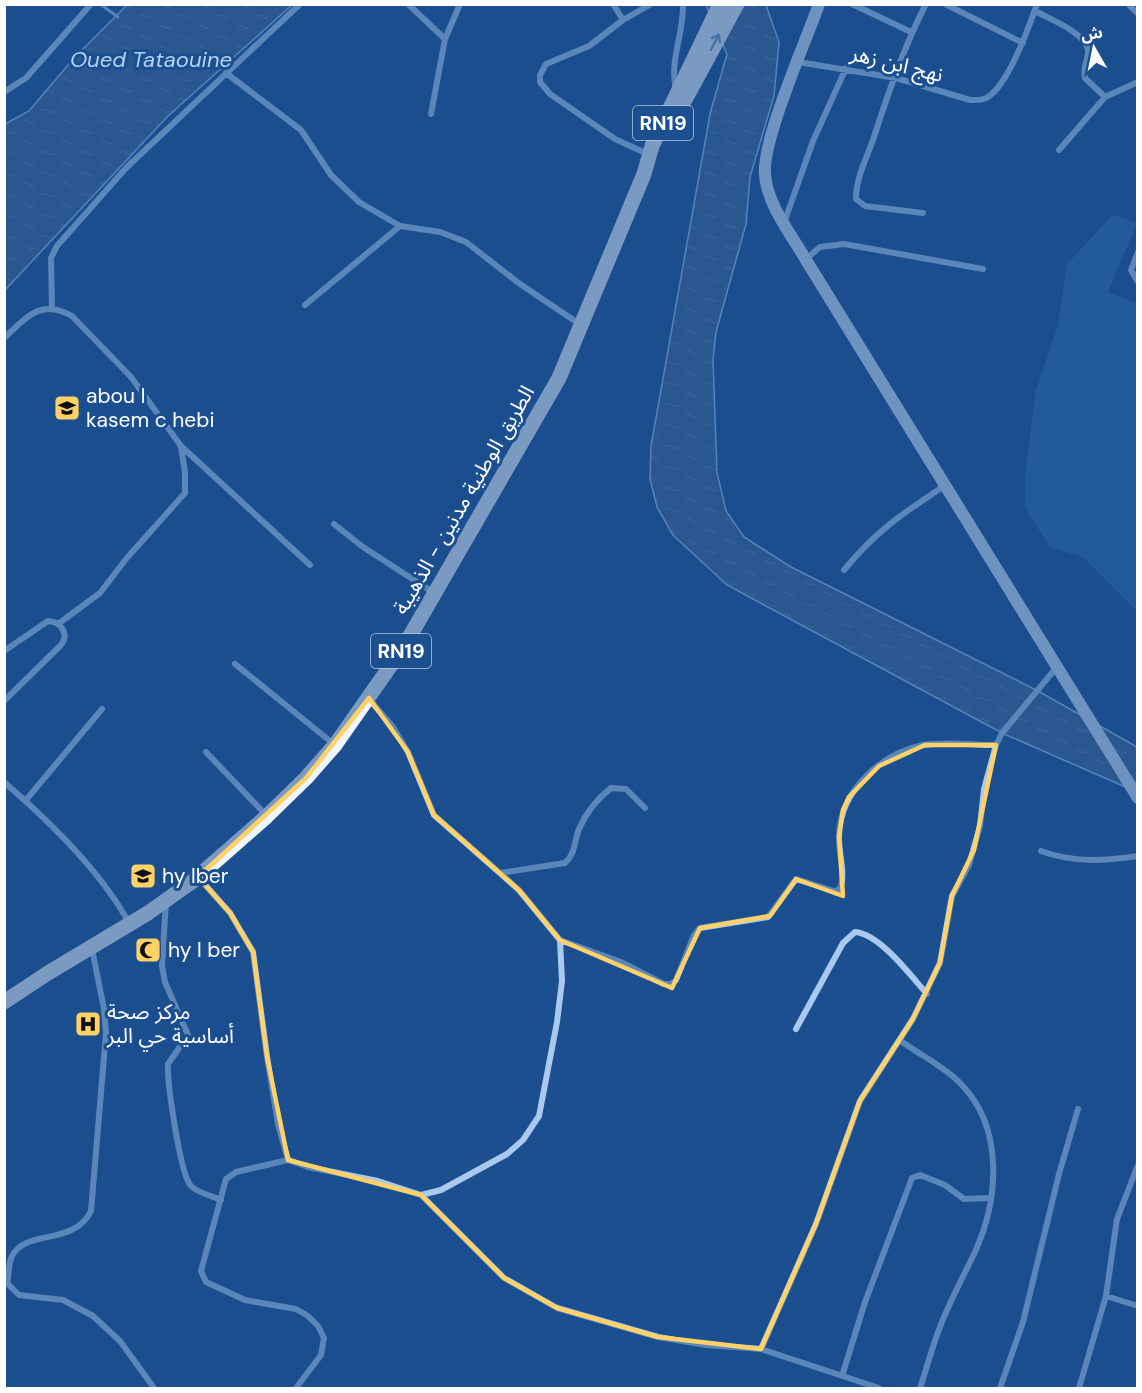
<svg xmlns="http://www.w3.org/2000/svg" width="1142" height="1393" font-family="'DM Sans','Noto Sans Arabic',sans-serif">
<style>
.grass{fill:#2e69ad}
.water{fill:url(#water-ripples);stroke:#9cc4f0;stroke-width:1.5}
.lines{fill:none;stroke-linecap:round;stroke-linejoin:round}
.stream{stroke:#9cc4f0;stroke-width:3}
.street{stroke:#a9c9ee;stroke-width:6}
.secondary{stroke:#d6e6fa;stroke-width:12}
.primary{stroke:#f0f6ff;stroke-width:15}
.oneway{stroke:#7b9ac1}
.marked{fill:none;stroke:#ffd166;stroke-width:4.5;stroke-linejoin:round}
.labels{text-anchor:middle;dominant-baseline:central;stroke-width:6;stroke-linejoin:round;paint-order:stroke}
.shield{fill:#1b4f8f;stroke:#bbcadd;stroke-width:1.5}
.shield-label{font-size:20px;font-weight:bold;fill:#fff}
.street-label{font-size:21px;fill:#fff;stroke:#1b4f8f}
.poi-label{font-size:21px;fill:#fff;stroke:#1b4f8f;text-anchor:start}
.water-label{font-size:22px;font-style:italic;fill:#b5d3f5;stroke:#1b4f8f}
</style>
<defs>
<pattern id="water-ripples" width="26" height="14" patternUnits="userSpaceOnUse" patternTransform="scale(1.5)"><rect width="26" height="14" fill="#3c6290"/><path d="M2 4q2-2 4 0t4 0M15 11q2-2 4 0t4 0" fill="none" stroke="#597aa1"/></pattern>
</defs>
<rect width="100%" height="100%" fill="#1b4f8f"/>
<path class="grass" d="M1113,215L1137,223L1108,292L1137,303V611L1083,557L1050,547L1025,508V477L1036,390L1058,325L1067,264Z"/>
<path class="water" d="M128,4L292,5L167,117L5,290V124L29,111L74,58Z
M706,5H766L779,42L774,96L750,177L746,224L716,332L713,360L717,473L726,511L744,537L791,567L1038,691L1137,747V792L1002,733L727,585L673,535L657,507L650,479L651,446L710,114L727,54Z"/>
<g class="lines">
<path class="stream" d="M100,4L118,17"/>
<path class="street" d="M408,4L445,39L431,114
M613,4L623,20
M852,4L911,32
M945,4L1023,43
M1128,4L1138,14
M1035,11C1048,18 1086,33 1088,50C1089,59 1082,68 1085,78L1105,97
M445,39L460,4
M798,62L896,78L970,100C976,100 982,101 988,97C1008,84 1029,27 1037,4
M226,73L301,130L331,175L359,202L400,226L440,232L466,242L520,284L581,325
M676,90C669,60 684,34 683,4
M4,92L26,78L91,4
M1059,150L1105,97L1138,82
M650,155L615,139L550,94L540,82V75L546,64L589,46L623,20L651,4
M923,213L865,206L856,199C856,177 867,158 874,137C888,93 904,46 926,4
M784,223L813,141L846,68
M1138,252L1131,270L1138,282
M806,259L820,247L844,244L983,269
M305,305L400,226
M52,308L51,258L57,246L126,168L300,4
M4,338C27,317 41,298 72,316L131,377L181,446L310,565
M334,524L363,547L434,593
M844,570C877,530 902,514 944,486
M58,624L100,593L126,559L185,493V472L181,447
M4,651L48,621C62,622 70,635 60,646L4,701
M235,664L335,745
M369,699L393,727L408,752L434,815L519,890L560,940L562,981L557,1022L539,1116L523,1140L507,1154L441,1190L421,1195
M206,752L266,815
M4,782C49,821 101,871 129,923
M26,800L102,709
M1041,851C1074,863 1103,861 1138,856
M500,873L565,863C576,853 574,841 579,829C586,813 598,798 611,788L626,789L645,808
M198,877L230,913L253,952L267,1057L278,1124L288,1160L308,1167L378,1181L421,1195L504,1278L557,1308L658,1337L706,1345L761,1349L879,1388
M166,901L162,966L165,982L188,1035L168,1064C167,1081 180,1175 191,1186C198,1193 212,1196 221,1200
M560,940L621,962L664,984H671L676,980L694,935L700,928L768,917L796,879L834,891L839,890C847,877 838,852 839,836C840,791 880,754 923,745C945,741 973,745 996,745
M92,949L104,1009L106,1033L91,1211C74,1246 26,1229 12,1256C8,1264 9,1276 7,1283L19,1295L63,1300L93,1316L120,1341L154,1388
M796,1029L843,943L855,932C880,934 911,976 927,994
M901,1041C920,1055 945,1067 961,1084C1004,1128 999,1199 975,1252C963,1277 950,1301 940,1327C932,1347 927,1368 920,1388
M288,1160L236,1172L226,1179L201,1271L206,1282L245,1300L296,1309L308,1316L318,1326L324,1338L321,1355L296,1388
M1106,1296L1138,1306
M761,1349L816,1224L860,1101L913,1019L940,963L952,896L969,865L980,826L984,789L996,745L1002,733L1056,668
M842,1376L865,1302L912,1178L920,1175L945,1185L964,1199L990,1198
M1000,1388L1023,1322L1059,1174L1078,1109
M1079,1388L1106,1296L1117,1219L1138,1165"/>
<path class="secondary" d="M819,4C806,41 762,140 765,174C767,205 791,234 806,260L1138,798"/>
<path class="primary" d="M679,111L737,4
M4,1002L48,973L148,913L193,881L267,816L306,778L335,745L403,648L559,378L644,174L652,146L720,4"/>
</g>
<defs><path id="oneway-shaft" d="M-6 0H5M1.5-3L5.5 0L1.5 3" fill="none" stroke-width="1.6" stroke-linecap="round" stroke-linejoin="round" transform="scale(1.5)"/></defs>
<use class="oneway" href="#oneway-shaft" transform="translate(715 42) rotate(-62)"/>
<path d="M0 0H1142V1393H0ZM369,698L408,752L434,815L519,890L560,940L672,988L700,928L770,916L796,879L843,896L839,836L843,810L849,797L879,766L925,745H996L974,850L952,896L940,963L913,1019L860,1101L816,1224L761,1349L658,1337L557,1308L504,1278L421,1195L288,1160L267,1057L253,952L230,913L198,877L306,778Z" fill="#1b4f8f" fill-opacity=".55" fill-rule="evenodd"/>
<path class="marked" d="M369,698L408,752L434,815L519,890L560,940L672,988L700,928L770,916L796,879L843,896L839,836L843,810L849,797L879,766L925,745H996L974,850L952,896L940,963L913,1019L860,1101L816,1224L761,1349L658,1337L557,1308L504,1278L421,1195L288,1160L267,1057L253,952L230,913L198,877L306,778Z"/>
<defs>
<symbol id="university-square" viewBox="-11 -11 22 22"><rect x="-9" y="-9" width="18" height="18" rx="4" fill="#ffd166" stroke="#1b4f8f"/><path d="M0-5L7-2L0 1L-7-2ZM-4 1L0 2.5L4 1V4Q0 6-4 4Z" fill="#111"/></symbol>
<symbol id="school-square" viewBox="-11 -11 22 22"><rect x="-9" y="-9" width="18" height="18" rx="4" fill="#ffd166" stroke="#1b4f8f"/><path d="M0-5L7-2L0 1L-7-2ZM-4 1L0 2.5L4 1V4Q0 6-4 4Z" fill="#111"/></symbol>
<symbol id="mosque-square" viewBox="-11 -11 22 22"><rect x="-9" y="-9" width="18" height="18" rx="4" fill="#ffd166" stroke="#1b4f8f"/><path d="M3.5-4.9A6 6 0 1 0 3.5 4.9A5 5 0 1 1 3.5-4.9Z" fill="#111"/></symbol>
<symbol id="hospital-square" viewBox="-11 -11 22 22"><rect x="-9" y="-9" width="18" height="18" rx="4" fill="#ffd166" stroke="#1b4f8f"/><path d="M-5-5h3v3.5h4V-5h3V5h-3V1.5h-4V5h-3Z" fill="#111"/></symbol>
</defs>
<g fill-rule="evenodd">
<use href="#university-square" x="52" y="393" width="30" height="30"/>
<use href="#school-square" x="128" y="861" width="30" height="30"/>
<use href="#mosque-square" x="133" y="935" width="30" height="30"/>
<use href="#hospital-square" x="73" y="1009" width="30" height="30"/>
</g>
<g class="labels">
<g class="shield">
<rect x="633" y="106" width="60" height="34" rx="4.5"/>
<rect x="371" y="634" width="60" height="34" rx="4.5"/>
</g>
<g class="shield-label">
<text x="663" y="123">RN19</text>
<text x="401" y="651">RN19</text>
</g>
<g class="street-label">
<text transform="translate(897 64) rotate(14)">نهج ابن زهر</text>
<text transform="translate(464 500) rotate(-60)">الطريق الوطنية مدنين - الذهيبة</text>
</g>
<g class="poi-label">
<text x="86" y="396">abou l<tspan x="86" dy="24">kasem c hebi</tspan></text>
<text x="162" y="876">hy lber</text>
<text x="168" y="950">hy l ber</text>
<text x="107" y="1012">مركز صحة<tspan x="107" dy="24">أساسية حي البر</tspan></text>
</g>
<g class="water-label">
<text x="151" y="59">Oued Tataouine</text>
</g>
</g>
<rect width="1142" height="1393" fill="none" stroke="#ffffff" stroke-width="12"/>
<g transform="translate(1094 48) rotate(351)" stroke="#1b4f8f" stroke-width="4.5" paint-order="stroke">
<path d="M0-4.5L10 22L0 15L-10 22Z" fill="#ffffff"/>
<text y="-9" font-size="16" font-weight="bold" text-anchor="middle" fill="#ffffff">ش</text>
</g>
</svg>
